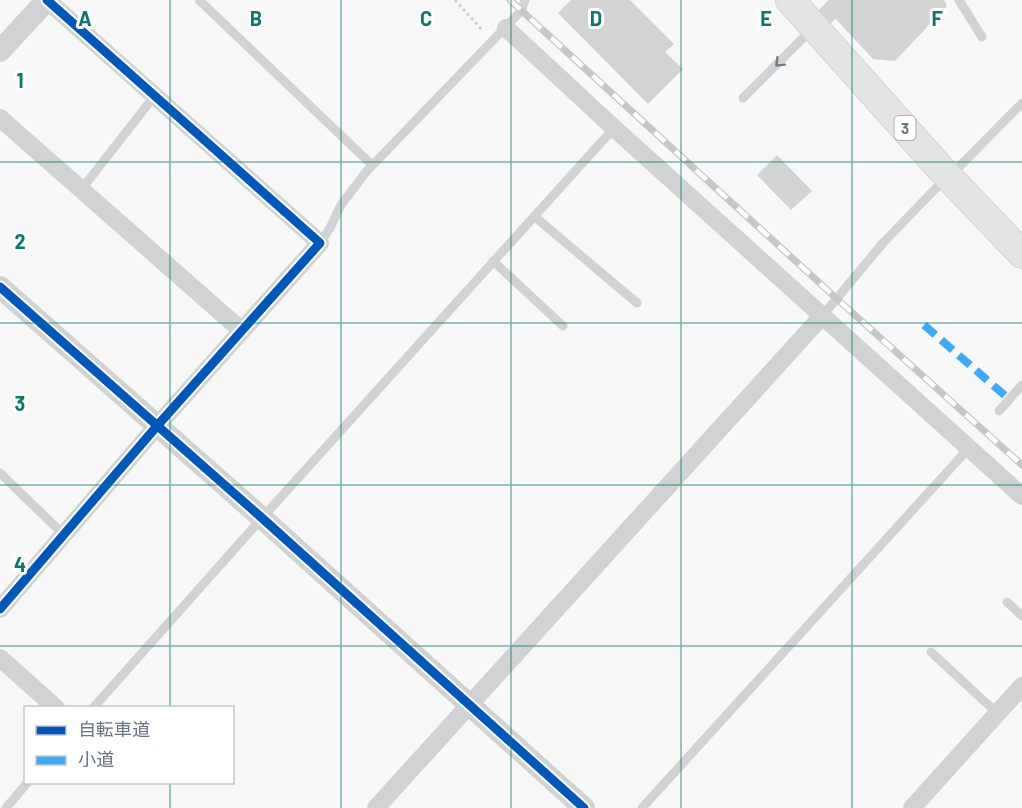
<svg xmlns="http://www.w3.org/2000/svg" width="1022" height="808" font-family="Barlow,'Noto Sans JP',sans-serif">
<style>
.building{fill:#d2d3d4}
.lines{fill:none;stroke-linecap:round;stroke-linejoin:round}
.primary-casing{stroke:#d3d4d6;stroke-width:30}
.path{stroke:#cecfcf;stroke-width:3;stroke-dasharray:3 3;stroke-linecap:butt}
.service{stroke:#d0d2d3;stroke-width:9}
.minor{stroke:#d0d2d3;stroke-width:18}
.tertiary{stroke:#d0d2d3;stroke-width:22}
.primary{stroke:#e3e4e4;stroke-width:28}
.rail-casing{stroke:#c6c8c8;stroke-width:7}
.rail{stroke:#fff;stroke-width:4.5;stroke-dasharray:14;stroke-linecap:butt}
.quiet{stroke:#3fa9f5;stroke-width:8;stroke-dasharray:15 8;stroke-linecap:butt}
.cycleway-casing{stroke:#fff;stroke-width:13}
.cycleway{stroke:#0057b8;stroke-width:9}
.oneway{stroke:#6f7d8b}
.grid{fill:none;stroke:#0f766e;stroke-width:1.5;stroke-opacity:0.55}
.labels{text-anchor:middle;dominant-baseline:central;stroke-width:6;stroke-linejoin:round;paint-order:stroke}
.shield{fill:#fff;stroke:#929ea8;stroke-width:1.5}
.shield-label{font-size:15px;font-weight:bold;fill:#647483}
.grid-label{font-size:20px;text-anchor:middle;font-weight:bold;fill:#0f766e;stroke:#fff;stroke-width:6;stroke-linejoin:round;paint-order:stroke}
</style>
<rect width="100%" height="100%" fill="#f8f8f8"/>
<path class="building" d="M571,0H630L674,44L665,52L683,69L648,104L558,13Z
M848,0H944L947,6L895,61L873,59L832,15Z
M777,155L812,191L791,210L757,175Z"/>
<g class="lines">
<defs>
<path id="primary" d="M790,0L940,168L1022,254"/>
</defs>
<use href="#primary" class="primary-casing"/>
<path class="path" d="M455,0L483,31"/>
<path class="service" d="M199,0L372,165
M959,0L982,37
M743,98L813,28
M81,190L152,99H156
M534,216L637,303
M320,243L330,228L341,205L366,172L521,11L525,0
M493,261L563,326
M823,315L883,243L935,189L949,177L1022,103
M999,411L1022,385
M0,473L64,535
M1007,602L1022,616
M931,652L997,713
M93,708L262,518L614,128
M6,808L28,782
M642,808L969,448"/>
<path class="minor" d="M815,27L841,0
M506,28L614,128L1022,496
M0,118L242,331
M0,609L157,426L320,243L47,0
M0,658L56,708
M376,808L823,315
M912,808L1022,686"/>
<path class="tertiary" d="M0,51L47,0
M0,287L262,518L584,808"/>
<use href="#primary" class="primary"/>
<defs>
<path id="rail" d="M510,0L836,298L1022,465"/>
</defs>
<use href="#rail" class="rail-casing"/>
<use href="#rail" class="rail"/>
<path class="quiet" d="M924,325L1009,399"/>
<defs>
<path id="cycleway" d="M0,287L262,518L584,808
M0,609L157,426L320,243L47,0"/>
</defs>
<use href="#cycleway" class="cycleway-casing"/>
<use href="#cycleway" class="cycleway"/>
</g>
<defs><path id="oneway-chevron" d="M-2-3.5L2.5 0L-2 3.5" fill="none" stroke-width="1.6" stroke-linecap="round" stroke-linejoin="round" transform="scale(1.5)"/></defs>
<use class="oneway" href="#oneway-chevron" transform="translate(779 63) rotate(135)"/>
<path class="grid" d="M170,0V708M341,0V808M511,0V808M681,0V808M852,0V808M0,162H1022M0,323H1022M0,485H1022M0,646H1022M170,782V808"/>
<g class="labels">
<rect class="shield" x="894.5" y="116" width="21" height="24" rx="4.5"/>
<g class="shield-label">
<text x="905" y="128">3</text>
</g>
</g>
<g class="grid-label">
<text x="85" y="26">A</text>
<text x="256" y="26">B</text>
<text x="426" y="26">C</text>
<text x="596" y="26">D</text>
<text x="766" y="26">E</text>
<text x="937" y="26">F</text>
<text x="20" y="88">1</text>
<text x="20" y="249">2</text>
<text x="20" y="411">3</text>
<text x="20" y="572">4</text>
</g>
<rect x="24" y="706" width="210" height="78" fill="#ffffff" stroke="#c1c7cd" stroke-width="1.5"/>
<rect x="36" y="726" width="30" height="9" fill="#0057b8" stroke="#c1c7cd" stroke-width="1.5"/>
<text x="78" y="736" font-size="18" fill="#647483">自転車道</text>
<rect x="36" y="756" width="30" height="9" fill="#3fa9f5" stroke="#c1c7cd" stroke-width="1.5"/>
<text x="78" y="766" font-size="18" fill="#647483">小道</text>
</svg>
